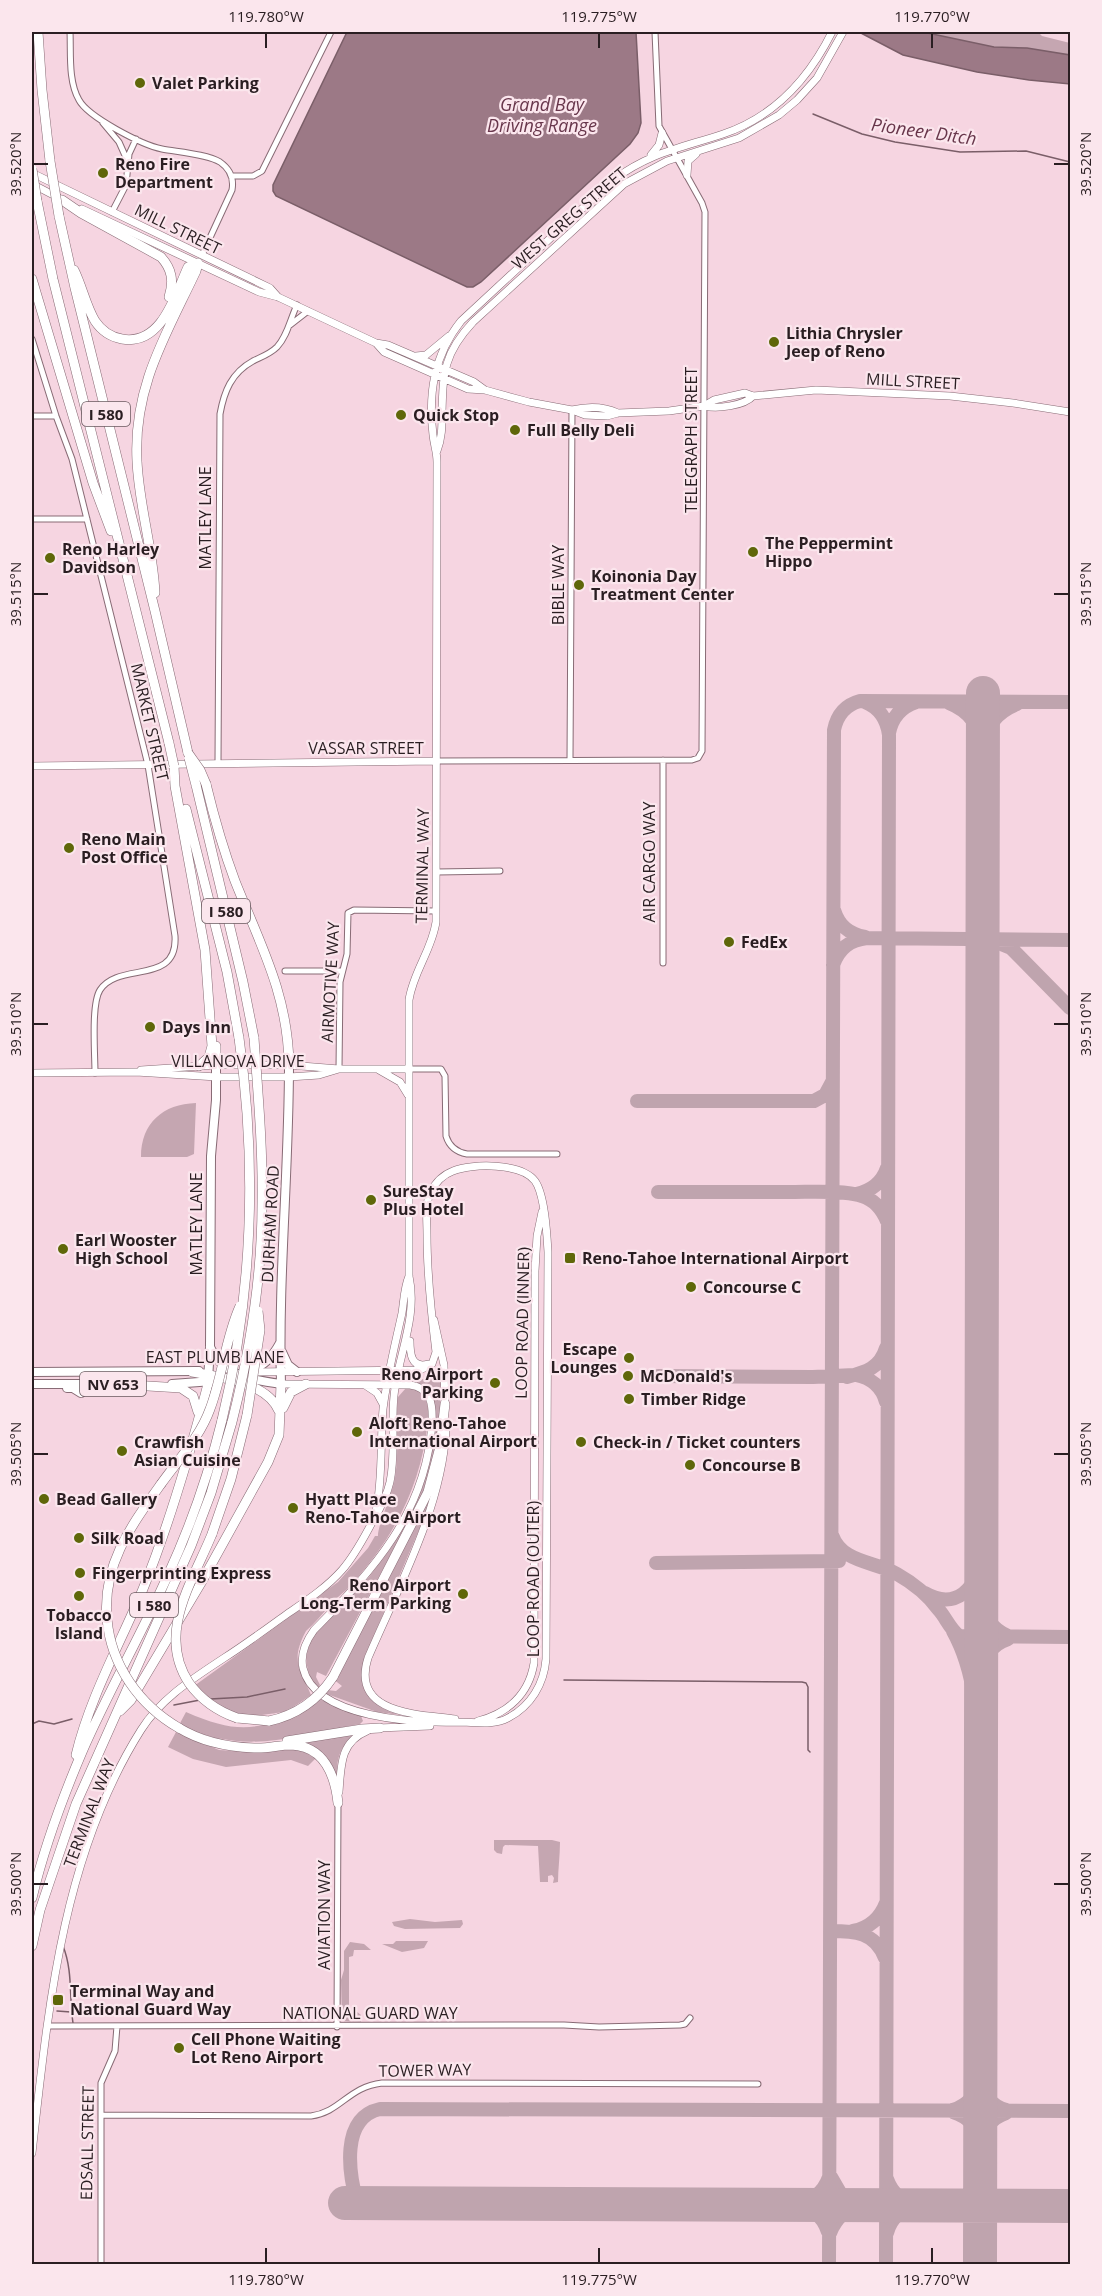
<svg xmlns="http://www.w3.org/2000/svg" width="1102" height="2296" font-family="'Open Sans',sans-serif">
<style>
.green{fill:#c5a6b1}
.water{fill:#9c7986;stroke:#7a5e68;stroke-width:1.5}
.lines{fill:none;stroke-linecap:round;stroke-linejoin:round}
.stream{stroke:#7a5e68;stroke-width:1.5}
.taxiway{stroke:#bfa4ae;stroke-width:14}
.runway{stroke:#bfa4ae;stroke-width:34}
.street-casing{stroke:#886b75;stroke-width:7}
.secondary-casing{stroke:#886b75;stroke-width:8}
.primary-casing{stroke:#886b75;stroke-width:10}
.highway-casing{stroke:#886b75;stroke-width:10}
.street{stroke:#fff;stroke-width:5}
.secondary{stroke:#fff;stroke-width:7}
.primary{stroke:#fff;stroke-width:8}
.highway{stroke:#fff;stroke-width:9}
.highway-bridge-casing{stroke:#886b75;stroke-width:10;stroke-linecap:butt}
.highway-bridge{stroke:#fff;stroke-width:9}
.ticks{fill:none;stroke:#2a1e22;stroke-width:2}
.poi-dot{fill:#5f6709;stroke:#fbe6ed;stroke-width:2}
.labels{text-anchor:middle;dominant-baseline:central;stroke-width:4.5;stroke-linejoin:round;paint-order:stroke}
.shield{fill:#fbe6ed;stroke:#695a5f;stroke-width:1.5}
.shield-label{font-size:15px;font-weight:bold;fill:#2a1e22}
.poi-label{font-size:16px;font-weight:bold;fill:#2a1e22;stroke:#fbe6ed;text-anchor:start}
.street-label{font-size:16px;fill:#2a1e22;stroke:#fbe6ed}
.water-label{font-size:18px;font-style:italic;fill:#68364b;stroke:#fbe6ed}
.neatline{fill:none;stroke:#2a1e22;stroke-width:2}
.ticks-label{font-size:15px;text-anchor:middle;fill:#2a1e22}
</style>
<rect width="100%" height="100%" fill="#f6d5e1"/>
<path class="green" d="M923,32H1038L1042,36L1070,43V55L1027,48L994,47Z
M196,1103L194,1154L187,1157H141C141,1123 163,1104 196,1103Z
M441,1368L439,1438L425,1490L326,1676L317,1672L316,1677L320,1685L318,1688C304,1671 303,1655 314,1635L369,1577L390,1549L409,1516L420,1493L435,1415L431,1394L417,1383V1380L431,1378Z
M406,1388C425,1388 430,1404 428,1421C421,1486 395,1536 351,1585C345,1592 337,1597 331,1604C323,1613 315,1623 306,1631C290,1661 300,1668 311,1695C303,1700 296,1706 287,1710C282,1713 275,1713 269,1714C238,1720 216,1706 194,1686L338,1582L368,1548L375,1536H378C377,1528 391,1496 394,1483C400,1455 395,1425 398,1397Z
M437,1476L424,1518L365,1657C352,1699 384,1709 416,1717L377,1712L324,1693L327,1690L336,1691L342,1686L333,1679Z
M319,1699L361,1716L363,1721L360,1724L349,1726C285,1739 242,1754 179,1725L186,1712C245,1738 266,1729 319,1699Z
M176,1732L219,1750L254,1752L298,1749L316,1758L308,1766L291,1760L226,1767L193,1759L168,1747Z
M357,1732C341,1745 336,1757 337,1777L297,1743Z
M494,1840H552L560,1842C560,1856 558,1869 558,1882L553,1883L554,1878L552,1875L548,1876V1882H540L538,1846L505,1845L503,1847L502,1854L497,1853L494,1850Z
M410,1919L435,1922L462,1920L463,1924L460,1928L405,1929L394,1926L392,1922Z
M396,1941H428L424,1948L402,1952L382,1944H393Z
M350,1942L364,1944L371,1950H354L353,1956L349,1957V2011H356L361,2015V2022L342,2021L341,1980L344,1970V1951Z"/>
<path class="water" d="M347,32H636L641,123L638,133L630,144L481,282L473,287H467L276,196L273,191V185Z
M859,32H923L994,47L1027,48L1070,55V84L1029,80L977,72L903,55Z"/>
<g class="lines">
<path class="stream" d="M813,114L862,134L895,142L960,152L1026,151L1070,162
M564,1680L802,1682L806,1683L808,1687V1750L810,1752
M210,1699L247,1697L285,1689
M174,1705L200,1700
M32,1724L39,1721L54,1724L72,1719
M63,1946C73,1971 69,1997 73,2023
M57,2011L71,2012"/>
<path class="taxiway" d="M865,702C880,708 887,719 889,735L886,2264
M949,703C969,711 979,725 983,746
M889,733C892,717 901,707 916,702
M984,744C987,723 999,711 1017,704
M834,910C839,926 849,934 865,937
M994,941L1011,948L1070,1008
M833,965C839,948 850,940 867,938L1070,940
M637,1101H814L825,1095L832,1082
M658,1192C703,1192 748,1192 793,1192C812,1192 844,1190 862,1196C875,1200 882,1209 887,1221
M856,1194C871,1191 882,1183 887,1168
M856,1375C871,1378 882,1387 886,1402
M658,1376L813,1377L854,1375
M847,1377C866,1372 880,1368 886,1348
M832,1535C842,1563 874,1561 897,1574C913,1583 928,1595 939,1610C946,1618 950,1629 959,1636L1070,1637
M656,1563L839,1561
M925,1593C956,1611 977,1588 982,1558
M982,1600C985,1617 991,1629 1008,1636
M953,1631C983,1685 977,1752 981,1812
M982,1675C984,1658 990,1645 1008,1639
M830,1931C855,1931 875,1932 885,1958
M853,1931C869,1928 880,1919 886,1903
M981,2077C983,2094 990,2105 1006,2110
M953,2110C968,2105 977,2095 980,2079
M953,2112C969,2117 977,2127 980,2143
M980,2145C983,2129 991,2118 1006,2113
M831,2177L842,2196L864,2205
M887,2179C893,2196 904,2202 921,2205
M357,2203C349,2174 340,2118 380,2109L1070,2111
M794,2204C811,2202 823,2194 829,2177
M791,2205C809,2207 822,2213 828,2232
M830,2233C837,2216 847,2209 864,2205
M887,2233C891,2216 903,2208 920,2205
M829,2264L834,730C837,715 845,705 860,701L1070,702"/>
<path class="runway" d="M345,2203L1070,2206
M980,2264L983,693"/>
<defs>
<path id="street" d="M70,32C71,53 68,81 79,100C88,117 142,145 162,149C178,152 207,154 220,162C230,169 234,179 232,190L202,255
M103,123L119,142L127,160
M231,176H253L262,171L331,32
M112,212L126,185L129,154L136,139
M290,325L308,311
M32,339L56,416L72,459L148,765L175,936C178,986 119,961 100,990C91,1004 95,1054 95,1073
M32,416H56
M32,519H87
M570,760L572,410
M663,760V963
M436,761L692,760L698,758L702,751L705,212L702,203L659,126L655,32
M218,763L220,414C224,392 231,373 253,361C261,357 270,354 277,347C288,335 290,319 297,305
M437,872L500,871
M285,971H342
M339,1069L340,982L347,954L348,913L354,910L436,911
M408,1069H441L445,1076L446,1136C449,1146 456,1152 467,1154H557
M48,2026L564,2025L599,2027L680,2025L685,2024L690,2018
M337,2027L338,1803
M101,2115L311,2116C341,2112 348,2087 382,2083L758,2084
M101,2264V2083L115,2051L117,2026"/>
<path id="secondary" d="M651,155L659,145L662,133
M32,173L270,288L278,297
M687,175L688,161L696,154
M34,185L59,198
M82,209L259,292L278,297L376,343L384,352L468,389L485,390L529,402L572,410L585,415L607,416L618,413L669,411L704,406L714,400L745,393L753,396L816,390L950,396L1013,403L1070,412
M376,343L388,345L474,382L485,390
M416,356L426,355L449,336
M704,406C717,409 744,406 753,396
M572,410C588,406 603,406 618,413
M437,451C442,438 442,427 442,413C443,372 444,353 473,322L624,184L667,161L739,138L779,115L797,100L817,78L843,32
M32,766L436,761
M141,1070L216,1065H289L339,1069H408
M379,1070L400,1082L408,1095
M32,1073L136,1072L217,1077H289L319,1075L339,1069
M434,1320L444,1365L445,1407
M410,1341C410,1353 411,1369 428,1364
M250,1372L420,1370L432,1364L436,1352C431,1312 427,1274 427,1234C427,1220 425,1205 430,1193C435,1183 442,1175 453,1171C472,1163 522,1163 535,1181C545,1195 547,1235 548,1252L546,1659C544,1684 531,1706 508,1718C493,1726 475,1722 458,1722C417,1723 315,1719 303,1668C300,1654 306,1641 314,1630C374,1569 426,1513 432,1423C433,1404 431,1388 410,1385L279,1384
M365,1385L377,1393L383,1404
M446,1430C442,1507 398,1588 368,1658C350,1715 420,1714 455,1719
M376,1511C383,1477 380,1443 383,1409C387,1376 395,1345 402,1313C404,1300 404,1288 409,1276
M478,1721C508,1713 529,1694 534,1663L535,1271L537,1236L542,1212
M378,1728L430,1726
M339,1792C341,1766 340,1742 367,1731
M32,2153C48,2010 62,1855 141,1730C161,1698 194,1678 224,1658C246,1644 266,1629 287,1614C306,1601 326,1588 342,1570C356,1554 364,1537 374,1519C381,1507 387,1495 390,1482C396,1454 391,1424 394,1396C398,1355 418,1318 409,1276V1000C413,972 432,950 436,922L437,462C437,452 434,445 433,435C428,393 434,355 461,321L613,180C651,152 681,148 723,134C774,117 809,78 832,32"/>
<path id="primary" d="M210,1347C223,1376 252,1380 281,1384C278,1278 289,1171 289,1065
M282,1352L288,1365L297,1372
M32,1372L199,1371
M249,1372C264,1365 272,1358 280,1343
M208,1380L210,1347L211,1156L216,1100V1065
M32,1384H120
M172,1384L213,1381
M67,1388H73L81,1393"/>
<path id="highway" d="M38,32L42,90L50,161
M62,200L81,213L161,257C172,269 174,281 169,297
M37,201L53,279L169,743
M59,216L75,288L155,611L188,753
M74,270C82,286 86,306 95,321C101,330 111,337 122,339C162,346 175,295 188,267L198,263
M32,279L93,483L111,531
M155,593C153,549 139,506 137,461C133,387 166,335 196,271L198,263
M174,766L175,786L205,950L212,1046L209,1057L199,1066
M206,784C214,817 223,849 235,881C260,944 288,994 289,1065
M196,785L243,982L254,1038
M186,809L227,972L239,1038
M216,1046V1065
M192,1372C220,1377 267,1382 279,1411
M115,1384L181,1388L193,1396L198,1412
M283,1408L291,1392L306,1384
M212,1534L231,1479L247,1415
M107,1619C102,1565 131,1526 161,1484
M333,1677L428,1492L440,1447L445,1404
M120,1711L131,1700L201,1583L268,1462L279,1435L281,1384
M237,1718L269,1721
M179,1728C202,1742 227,1747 254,1748C267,1749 279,1745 291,1745C324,1746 335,1775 338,1803
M287,1741L362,1729L380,1728
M76,1755C90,1697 120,1644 143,1589C170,1523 190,1453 208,1384
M32,1898C44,1848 62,1799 82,1752C108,1692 141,1635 168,1575C191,1525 209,1473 222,1420
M32,1946L40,1910L76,1804L191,1546L211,1493L232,1422"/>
</defs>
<use href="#street" class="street-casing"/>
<use href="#secondary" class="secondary-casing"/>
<use href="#primary" class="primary-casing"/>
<use href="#highway" class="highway-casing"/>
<use href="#street" class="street"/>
<use href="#secondary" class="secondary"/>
<use href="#primary" class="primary"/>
<use href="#highway" class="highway"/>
<defs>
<path id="highway-bridge" d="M50,161L59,216
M32,169L37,201
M169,743L174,766
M188,753L200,770L206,784
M189,758L196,785
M247,1415L260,1330L258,1311
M222,1420C253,1293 257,1166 239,1038
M232,1422C250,1351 262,1277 262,1204C263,1148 258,1094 254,1038
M161,1484C178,1460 200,1437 210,1409C223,1375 225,1339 240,1306
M212,1534C193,1581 156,1633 189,1683C202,1701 217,1711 237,1718
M107,1619C111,1665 139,1705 179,1728
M269,1721C297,1715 317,1701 333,1677"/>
</defs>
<use href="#highway-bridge" class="highway-bridge-casing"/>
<use href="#highway-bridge" class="highway-bridge"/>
</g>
<path class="ticks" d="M266,33V48M599,33V48M932,33V48M33,164H48M1054,164H1069M33,594H48M1054,594H1069M33,1024H48M1054,1024H1069M33,1454H48M1054,1454H1069M33,1884H48M1054,1884H1069M266,2248V2263M599,2248V2263M932,2248V2263"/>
<g class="poi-dot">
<circle cx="140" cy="83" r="6"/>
<circle cx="103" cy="173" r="6"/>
<circle cx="774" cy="342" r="6"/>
<circle cx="401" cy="415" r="6"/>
<circle cx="515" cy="430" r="6"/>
<circle cx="753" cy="552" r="6"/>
<circle cx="50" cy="558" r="6"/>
<circle cx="579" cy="585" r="6"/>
<circle cx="69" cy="848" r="6"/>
<circle cx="729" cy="942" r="6"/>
<circle cx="150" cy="1027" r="6"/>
<circle cx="371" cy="1200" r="6"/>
<circle cx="63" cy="1249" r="6"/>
<rect x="564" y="1252" width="12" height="12" rx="3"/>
<circle cx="691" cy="1287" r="6"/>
<circle cx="629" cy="1358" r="6"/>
<circle cx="628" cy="1376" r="6"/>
<circle cx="495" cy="1383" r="6"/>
<circle cx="629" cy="1399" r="6"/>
<circle cx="357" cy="1432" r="6"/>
<circle cx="581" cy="1442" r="6"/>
<circle cx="122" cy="1451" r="6"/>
<circle cx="690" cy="1465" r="6"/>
<circle cx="44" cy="1499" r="6"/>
<circle cx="293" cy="1508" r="6"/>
<circle cx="79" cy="1538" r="6"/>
<circle cx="80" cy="1573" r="6"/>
<circle cx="463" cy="1594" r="6"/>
<circle cx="79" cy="1596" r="6"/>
<rect x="52" y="1994" width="12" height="12" rx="3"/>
<circle cx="179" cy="2048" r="6"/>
</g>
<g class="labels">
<g class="shield">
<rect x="82" y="402" width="48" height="24" rx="4.5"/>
<rect x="202" y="899" width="48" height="24" rx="4.5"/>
<rect x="80" y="1372" width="66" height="24" rx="4.5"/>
<rect x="130" y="1593" width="48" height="24" rx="4.5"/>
</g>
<g class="shield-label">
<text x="106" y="414">I 580</text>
<text x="226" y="911">I 580</text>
<text x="113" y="1384">NV 653</text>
<text x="154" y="1605">I 580</text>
</g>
<g class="poi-label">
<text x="152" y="83">Valet Parking</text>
<text x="115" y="164">Reno Fire<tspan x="115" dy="18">Department</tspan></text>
<text x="786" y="333">Lithia Chrysler<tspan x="786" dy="18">Jeep of Reno</tspan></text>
<text x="413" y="415">Quick Stop</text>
<text x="527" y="430">Full Belly Deli</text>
<text x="765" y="543">The Peppermint<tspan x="765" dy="18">Hippo</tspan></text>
<text x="62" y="549">Reno Harley<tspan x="62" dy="18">Davidson</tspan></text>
<text x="591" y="576">Koinonia Day<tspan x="591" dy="18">Treatment Center</tspan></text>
<text x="81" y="839">Reno Main<tspan x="81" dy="18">Post Office</tspan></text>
<text x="741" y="942">FedEx</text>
<text x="162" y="1027">Days Inn</text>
<text x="383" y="1191">SureStay<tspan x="383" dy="18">Plus Hotel</tspan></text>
<text x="75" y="1240">Earl Wooster<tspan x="75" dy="18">High School</tspan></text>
<text x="582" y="1258">Reno-Tahoe International Airport</text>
<text x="703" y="1287">Concourse C</text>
<text x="617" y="1349" text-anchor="end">Escape<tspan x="617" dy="18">Lounges</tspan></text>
<text x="483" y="1374" text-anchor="end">Reno Airport<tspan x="483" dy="18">Parking</tspan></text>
<text x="640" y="1376">McDonald's</text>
<text x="641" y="1399">Timber Ridge</text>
<text x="369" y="1423">Aloft Reno-Tahoe<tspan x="369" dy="18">International Airport</tspan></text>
<text x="134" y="1442">Crawfish<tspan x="134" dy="18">Asian Cuisine</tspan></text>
<text x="593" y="1442">Check-in / Ticket counters</text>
<text x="702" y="1465">Concourse B</text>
<text x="56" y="1499">Bead Gallery</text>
<text x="305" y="1499">Hyatt Place<tspan x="305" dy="18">Reno-Tahoe Airport</tspan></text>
<text x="91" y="1538">Silk Road</text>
<text x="92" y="1573">Fingerprinting Express</text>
<text x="451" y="1585" text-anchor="end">Reno Airport<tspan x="451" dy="18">Long-Term Parking</tspan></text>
<text x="79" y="1615" text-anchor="middle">Tobacco<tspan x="79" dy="18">Island</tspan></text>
<text x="70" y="1991">Terminal Way and<tspan x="70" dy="18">National Guard Way</tspan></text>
<text x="191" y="2039">Cell Phone Waiting<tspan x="191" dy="18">Lot Reno Airport</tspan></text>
</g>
<g class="street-label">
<text transform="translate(569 218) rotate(-41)">WEST GREG STREET</text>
<text transform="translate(178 229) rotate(26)">MILL STREET</text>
<text transform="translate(913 381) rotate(3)">MILL STREET</text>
<text transform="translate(691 440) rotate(-90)">TELEGRAPH STREET</text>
<text transform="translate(205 518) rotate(-90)">MATLEY LANE</text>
<text transform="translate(558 585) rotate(-90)">BIBLE WAY</text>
<text transform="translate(150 722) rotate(77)">MARKET STREET</text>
<text x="366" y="748">VASSAR STREET</text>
<text transform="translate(649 862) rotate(-90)">AIR CARGO WAY</text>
<text transform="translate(422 866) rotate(-89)">TERMINAL WAY</text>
<text transform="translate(330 982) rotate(-87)">AIRMOTIVE WAY</text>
<text x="238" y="1061">VILLANOVA DRIVE</text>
<text transform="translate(196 1224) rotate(-90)">MATLEY LANE</text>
<text transform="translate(270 1224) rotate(-87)">DURHAM ROAD</text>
<text transform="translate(522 1323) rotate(-89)">LOOP ROAD (INNER)</text>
<text x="215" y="1357">EAST PLUMB LANE</text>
<text transform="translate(533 1579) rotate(-90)">LOOP ROAD (OUTER)</text>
<text transform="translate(89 1813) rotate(-69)">TERMINAL WAY</text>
<text transform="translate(324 1915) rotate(-90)">AVIATION WAY</text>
<text x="370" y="2013">NATIONAL GUARD WAY</text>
<text transform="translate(425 2070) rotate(-1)">TOWER WAY</text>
<text transform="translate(87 2143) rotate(-89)">EDSALL STREET</text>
</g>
<g class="water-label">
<text x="542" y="104">Grand Bay<tspan x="542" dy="21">Driving Range</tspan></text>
<text transform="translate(924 131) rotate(8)">Pioneer Ditch</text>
</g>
</g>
<rect width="1102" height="2296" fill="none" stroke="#fbe6ed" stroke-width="66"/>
<rect x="33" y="33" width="1036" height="2230" class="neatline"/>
<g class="ticks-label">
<text x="266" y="22">119.780°W</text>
<text x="599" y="22">119.775°W</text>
<text x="932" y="22">119.770°W</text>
<text transform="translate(16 164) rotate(-90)" y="5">39.520°N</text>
<text transform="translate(1086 164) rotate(-90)" y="5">39.520°N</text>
<text transform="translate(16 594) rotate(-90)" y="5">39.515°N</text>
<text transform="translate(1086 594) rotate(-90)" y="5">39.515°N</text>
<text transform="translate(16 1024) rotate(-90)" y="5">39.510°N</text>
<text transform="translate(1086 1024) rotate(-90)" y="5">39.510°N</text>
<text transform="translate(16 1454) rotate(-90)" y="5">39.505°N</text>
<text transform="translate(1086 1454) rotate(-90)" y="5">39.505°N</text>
<text transform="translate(16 1884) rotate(-90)" y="5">39.500°N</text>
<text transform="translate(1086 1884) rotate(-90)" y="5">39.500°N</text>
<text x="266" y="2285">119.780°W</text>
<text x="599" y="2285">119.775°W</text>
<text x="932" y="2285">119.770°W</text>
</g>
</svg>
